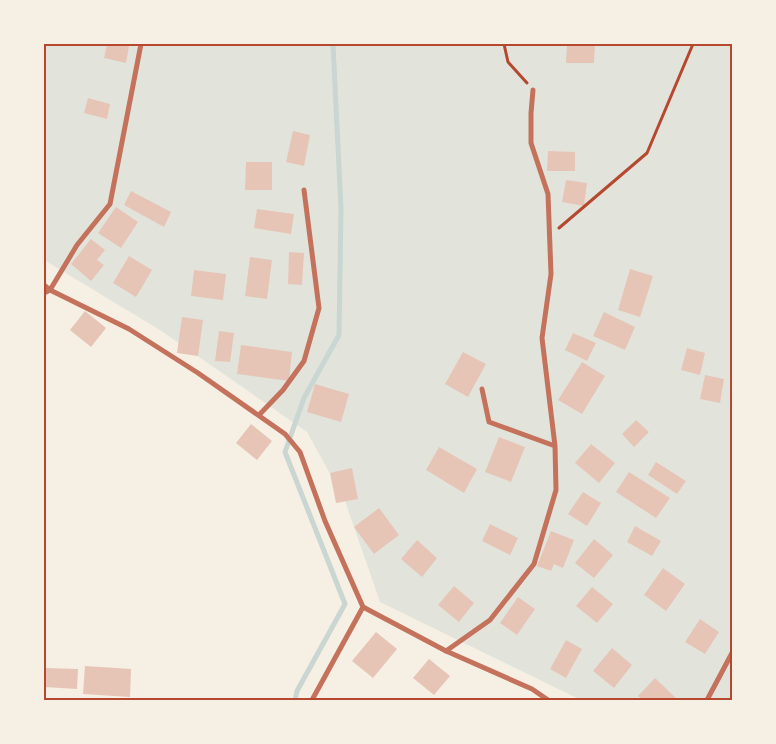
<svg xmlns="http://www.w3.org/2000/svg" width="776" height="744" font-family="Inter,sans-serif">
<style>
.green{fill:#e2e4dc}
.lines{fill:none;stroke-linecap:round;stroke-linejoin:round}
.stream{stroke:#c9d6d2;stroke-width:5}
.building{fill:#e6c5b7}
.path{stroke:#b5482f;stroke-width:3}
.minor{stroke:#c5725c;stroke-width:5}
.neatline{fill:none;stroke:#b5482f;stroke-width:2}
</style>
<rect width="100%" height="100%" fill="#f6efe4"/>
<path class="green" d="M44,44H732V700H581L380,602L345,501L307,432L160,330L44,260Z"/>
<g class="lines">
<path class="stream" d="M295,700L297,691L345,604L285,452L304,398L339,335L341,209L333,44"/>
</g>
<path class="building" d="M107,44L129,46L126,63L104,58Z
M567,44H595L594,63H566Z
M88,98L110,104L107,119L84,113Z
M293,131L310,135L304,166L286,162Z
M548,151L575,152V171H547Z
M246,162H272V190H245Z
M566,180L587,183L584,206L562,202Z
M131,191L171,212L164,227L124,205Z
M116,207L138,222L121,248L98,233Z
M257,209L294,214L291,234L254,228Z
M91,239L105,250L97,260L104,265L91,281L71,264Z
M289,252L304,253L302,285L288,284Z
M129,256L152,270L136,297L113,283Z
M250,257L272,260L267,299L245,296Z
M630,269L653,276L640,317L618,310Z
M194,270L226,274L223,300L191,296Z
M85,311L106,328L91,347L70,330Z
M604,312L635,327L625,350L593,336Z
M182,317L203,320L198,356L177,353Z
M219,331L234,333L230,362L215,361Z
M573,333L596,343L587,361L565,350Z
M241,345L292,352L289,381L237,374Z
M687,348L705,353L700,375L681,370Z
M463,352L486,364L468,397L445,384Z
M582,362L605,376L582,414L558,400Z
M705,375L724,379L720,403L700,399Z
M315,384L349,394L341,422L307,412Z
M636,420L649,432L634,447L622,434Z
M251,424L272,441L257,460L236,443Z
M499,437L525,447L511,482L485,472Z
M591,444L615,463L599,483L575,463Z
M439,447L477,469L464,493L426,470Z
M656,462L686,481L677,494L648,475Z
M352,468L358,499L336,503L330,473Z
M629,472L670,498L656,518L616,492Z
M583,492L601,503L587,526L568,514Z
M379,508L399,535L374,554L354,527Z
M490,524L518,538L510,555L482,541Z
M635,526L661,541L652,556L627,542Z
M551,531L574,540L563,568L554,564L551,571L537,566Z
M594,539L613,555L594,578L575,563Z
M417,540L437,558L422,577L401,559Z
M663,568L685,584L666,611L644,595Z
M454,586L474,603L459,622L438,605Z
M592,587L613,604L597,623L576,606Z
M518,597L535,609L517,635L500,623Z
M700,619L719,632L705,654L685,642Z
M376,632L397,649L373,678L352,661Z
M566,640L582,649L566,678L550,669Z
M612,648L632,665L614,688L593,671Z
M429,659L450,676L434,695L413,678Z
M85,666L131,669L130,697L83,694Z
M44,668L78,669L77,689L44,687Z
M655,678L678,700H643L638,696Z"/>
<g class="lines">
<path class="path" d="M504,44L508,62L527,83
M559,228L647,153L693,44"/>
<path class="minor" d="M44,285L50,290L129,329L198,373L285,434L300,452L325,521L363,607L446,651L532,689L548,700
M44,293L50,290L77,245L110,204L141,44
M482,389L489,422L555,446
M259,415L283,390L304,361L319,308L304,190
M446,651L490,620L534,564L556,490L555,446L542,338L551,274L548,194L531,143V113L533,90
M312,700L363,607
M707,700L732,653"/>
</g>
<rect width="776" height="744" fill="none" stroke="#f6efe4" stroke-width="90"/>
<rect x="45" y="45" width="686" height="654" class="neatline"/>
</svg>
